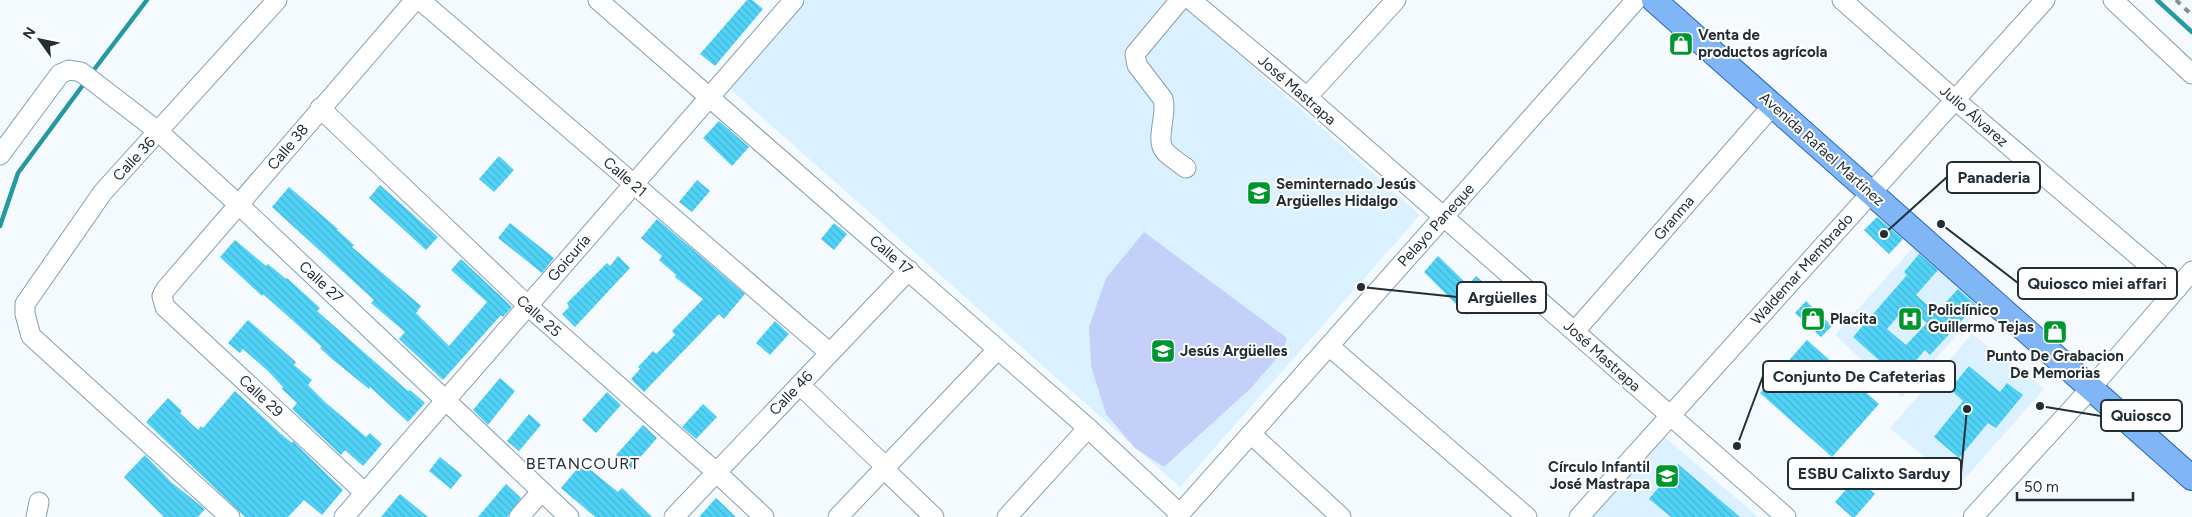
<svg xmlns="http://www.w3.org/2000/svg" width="2192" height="517" font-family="Figtree,sans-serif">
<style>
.built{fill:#dbf1ff}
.garden{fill:#c5d0f9}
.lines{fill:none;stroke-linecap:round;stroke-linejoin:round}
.stream{stroke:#2699a0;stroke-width:4.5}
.building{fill:url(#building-back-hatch);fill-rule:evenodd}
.minor-casing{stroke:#849fb1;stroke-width:21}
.major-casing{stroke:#2866ae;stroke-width:26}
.minor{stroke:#fff;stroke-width:19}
.major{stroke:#80b6f5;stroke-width:24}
.rail{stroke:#868e94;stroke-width:4;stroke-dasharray:6 6;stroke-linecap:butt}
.labels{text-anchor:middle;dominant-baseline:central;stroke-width:4;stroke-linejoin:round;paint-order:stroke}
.poi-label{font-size:15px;font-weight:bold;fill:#222d34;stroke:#fff;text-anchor:start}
.street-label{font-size:15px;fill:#222d34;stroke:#fff}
.neighbourhood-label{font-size:16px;letter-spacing:1px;fill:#222d34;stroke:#fff}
.leader{fill:none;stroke:#222d34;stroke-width:2}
.callout-dot{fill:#222d34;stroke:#fff;stroke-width:2}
.callout{fill:#fff;stroke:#222d34;stroke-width:2}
.callout-label{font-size:16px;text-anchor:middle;font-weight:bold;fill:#222d34}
</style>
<defs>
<pattern id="building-back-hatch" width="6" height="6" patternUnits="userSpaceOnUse" patternTransform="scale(1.25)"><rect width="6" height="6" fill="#50d3f6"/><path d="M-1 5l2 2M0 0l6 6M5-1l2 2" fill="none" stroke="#46b5d4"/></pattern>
</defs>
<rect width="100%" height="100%" fill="#f4fafe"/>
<path class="built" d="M806,0H1177L1420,215L1180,487L729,88Z
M1917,243L1985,303L1902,397L1835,335Z
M1972,334L2044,389L1958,486L1890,428Z
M1661,434L1758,517H1590Z"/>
<path class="garden" d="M1144,232L1287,338L1283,351L1250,389L1164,467L1135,448L1106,414L1091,366L1089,327L1106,278Z"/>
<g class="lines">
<path class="stream" d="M2157,0L2192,32
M90,75L147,0
M0,226L18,173L86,81"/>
</g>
<path class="building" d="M747,0H752L763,9L715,66L700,54Z
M719,121L749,147L732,166L703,138Z
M499,156L514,170L494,192L479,179Z
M697,180L710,191L692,212L679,202Z
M380,185L438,237L426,250L369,198Z
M289,187L338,229L337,230L354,245L352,247L421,306L416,313L449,346L487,302L451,270L461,259L512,307L503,317L501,315L443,380L399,339L405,332L371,303L374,300L272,207Z
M1877,217L1903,239L1889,254L1864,230Z
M657,219L745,294L724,319L719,314L644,392L631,379L640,369L638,367L653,351L656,354L675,335L672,331L703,299L675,277L676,275L659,260L662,256L641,238Z
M510,223L554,258L542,273L498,238Z
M834,223L847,234L834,250L821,239Z
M235,240L266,266L268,264L286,279L287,278L320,308L317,311L408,391L410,390L425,403L408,422L370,387L369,389L332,359L320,348L322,347L290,318L263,294L262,296L220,257Z
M1919,254L1938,270L1916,295L1936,313L1958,289L1976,305L1930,355L1925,350L1900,379L1853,337L1907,275L1904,272ZM1907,306L1927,323L1906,345L1887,329Z
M618,256L630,268L575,327L562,314L569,307L567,303L607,263L610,266Z
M1438,256L1468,285L1476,276L1490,288L1467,315L1424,272Z
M1806,301L1832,326L1821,337L1795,313Z
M248,320L296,362L294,365L312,380L308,385L325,402L366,437L370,433L382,444L363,466L345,450L341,455L292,409L297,403L282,389L283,387L268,371L243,349L240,353L228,343Z
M775,321L789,334L770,355L756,343Z
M1807,340L1879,404L1832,457L1760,393Z
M1969,366L2000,392L2007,383L2023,395L1996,428L1988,423L1959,458L1934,437L1963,401L1950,389Z
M500,378L515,391L488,425L473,410Z
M235,391L281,434L292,443L293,441L343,490L322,515L304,500L288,517H245L146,422L168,398L182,411L180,413L198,430L201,426L203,428Z
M607,392L621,405L596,433L582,420Z
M703,404L717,417L696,439L682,427Z
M529,414L541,425L519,451L507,441Z
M643,425L657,438L630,469L616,455Z
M145,455L171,482L205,509L198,517H164L124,477Z
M440,457L462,475L451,489L429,471Z
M582,463L618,492L622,488L652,517H595L561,488Z
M1678,464L1740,517H1671L1649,499Z
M1856,478L1875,494L1855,517H1852L1835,502Z
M506,484L521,498L507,517H478Z
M400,494L428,517H381Z
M716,498L736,517H699Z"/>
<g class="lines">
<defs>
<path id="minor" d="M420,0L830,353
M598,0L1088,428L1180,514
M1180,0L1135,54L1137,65L1163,99C1165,106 1164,112 1163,119C1158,151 1160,149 1186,168
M1191,0L1307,97L1786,517
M1842,0L1954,99L2177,289
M2113,0L2192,74
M1307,97L1396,0
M320,108L528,306L716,472L764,517
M0,155L60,74L69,70L81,72L159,132L239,205L569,517
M1575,331L1773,105
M1329,346L1527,517
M800,385L886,467
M1251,434L1341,517
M884,469L934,517
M365,493L165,307L162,296L165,290L415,0
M36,517L39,502
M230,517L31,336L25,314V304L103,192L277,0
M344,517L794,0
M519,517L541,492
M674,517L909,270
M838,517L998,349
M1007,517L1088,428
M1177,517L1636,0
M1579,517L2045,0
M1973,517L2092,387L2192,271"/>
<path id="major" d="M1654,0L2192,478"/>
</defs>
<use href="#minor" class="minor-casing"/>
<use href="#major" class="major-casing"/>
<use href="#minor" class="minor"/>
<use href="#major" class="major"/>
<path class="rail" d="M2176,0L2192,15"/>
</g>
<defs>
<symbol id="shop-square" viewBox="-11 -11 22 22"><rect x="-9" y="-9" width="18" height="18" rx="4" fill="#00962e" stroke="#fff"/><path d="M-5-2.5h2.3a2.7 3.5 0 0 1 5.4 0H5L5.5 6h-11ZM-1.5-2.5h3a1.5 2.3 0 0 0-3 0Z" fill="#fff"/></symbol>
<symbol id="school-square" viewBox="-11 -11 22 22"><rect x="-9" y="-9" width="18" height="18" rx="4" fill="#00962e" stroke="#fff"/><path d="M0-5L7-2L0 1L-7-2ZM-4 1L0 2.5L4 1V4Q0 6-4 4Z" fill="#fff"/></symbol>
<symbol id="hospital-square" viewBox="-11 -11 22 22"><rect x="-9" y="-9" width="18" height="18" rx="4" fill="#00962e" stroke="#fff"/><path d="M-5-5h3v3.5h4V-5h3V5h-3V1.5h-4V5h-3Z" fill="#fff"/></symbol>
</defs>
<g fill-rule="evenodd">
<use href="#shop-square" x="1667" y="30" width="28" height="28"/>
<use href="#school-square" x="1245" y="179" width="28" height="28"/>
<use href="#shop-square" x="1799" y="305" width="28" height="28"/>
<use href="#hospital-square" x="1896" y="305" width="28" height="28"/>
<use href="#shop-square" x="2041" y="318" width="28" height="28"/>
<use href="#school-square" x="1149" y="337" width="28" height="28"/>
<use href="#school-square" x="1653" y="462" width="28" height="28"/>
</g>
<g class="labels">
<g class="poi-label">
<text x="1698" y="35">Venta de<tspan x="1698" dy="17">productos agrícola</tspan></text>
<text x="1276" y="184">Seminternado Jesús<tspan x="1276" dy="17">Argüelles Hidalgo</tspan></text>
<text x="1928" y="310">Policlínico<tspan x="1928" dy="17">Guillermo Tejas</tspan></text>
<text x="1830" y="319">Placita</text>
<text x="1180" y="351">Jesús Argüelles</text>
<text x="2055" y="356" text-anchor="middle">Punto De Grabacion<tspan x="2055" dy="17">De Memorias</tspan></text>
<text x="1650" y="467" text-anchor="end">Círculo Infantil<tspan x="1650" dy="17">José Mastrapa</tspan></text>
</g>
<g class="street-label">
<text transform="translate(1297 90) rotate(41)">José Mastrapa</text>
<text transform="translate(1974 116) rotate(41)">Julio Álvarez</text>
<text transform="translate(288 147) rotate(-50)">Calle 38</text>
<text transform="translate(1822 149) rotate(42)">Avenida Rafael Martínez</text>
<text transform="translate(134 159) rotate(-47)">Calle 36</text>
<text transform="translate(625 177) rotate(41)">Calle 21</text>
<text transform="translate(1674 218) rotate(-49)">Granma</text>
<text transform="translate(1436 225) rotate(-48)">Pelayo Paneque</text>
<text transform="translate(891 255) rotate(41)">Calle 17</text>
<text transform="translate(569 258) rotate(-49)">Goicuría</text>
<text transform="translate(1802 269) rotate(-48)">Waldemar Membrado</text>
<text transform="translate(321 282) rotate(43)">Calle 27</text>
<text transform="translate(539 316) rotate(42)">Calle 25</text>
<text transform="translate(1602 356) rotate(42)">José Mastrapa</text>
<text transform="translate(791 393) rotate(-46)">Calle 46</text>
<text transform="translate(261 396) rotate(43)">Calle 29</text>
</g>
<g class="neighbourhood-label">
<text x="583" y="463">BETANCOURT</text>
</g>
</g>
<path class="leader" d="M1884 234L1947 177M1941 224L2018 283M1361 287L1457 297M1737 446L1763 376M2040 406L2101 416M1967 409L1961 473"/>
<g class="callout-dot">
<circle cx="1884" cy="234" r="5"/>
<circle cx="1941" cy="224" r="5"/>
<circle cx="1361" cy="287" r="5"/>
<circle cx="1737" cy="446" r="5"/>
<circle cx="2040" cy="406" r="5"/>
<circle cx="1967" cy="409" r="5"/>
</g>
<g class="callout">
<rect x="1947" y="162" width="93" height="31" rx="5"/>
<rect x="2018" y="268" width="159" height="31" rx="5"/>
<rect x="1457" y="282" width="89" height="31" rx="5"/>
<rect x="1763" y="361" width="192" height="31" rx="5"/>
<rect x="2101" y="400" width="81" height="31" rx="5"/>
<rect x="1788" y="458" width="173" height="31" rx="5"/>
</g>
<g class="callout-label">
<text x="1994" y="183">Panaderia</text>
<text x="2097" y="289">Quiosco miei affari</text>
<text x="1502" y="303">Argüelles</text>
<text x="1859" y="382">Conjunto De Cafeterias</text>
<text x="2141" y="421">Quiosco</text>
<text x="1874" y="479">ESBU Calixto Sarduy</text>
</g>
<g transform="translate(40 40) rotate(303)" stroke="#ffffff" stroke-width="4" paint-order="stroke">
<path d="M0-4L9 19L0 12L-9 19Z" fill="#222d34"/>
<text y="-8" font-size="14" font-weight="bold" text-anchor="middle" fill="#222d34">N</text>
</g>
<path d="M2017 492v8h116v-8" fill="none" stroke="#222d34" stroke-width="2.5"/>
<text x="2024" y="492" font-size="15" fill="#222d34" stroke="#ffffff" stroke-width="4" paint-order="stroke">50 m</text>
</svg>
